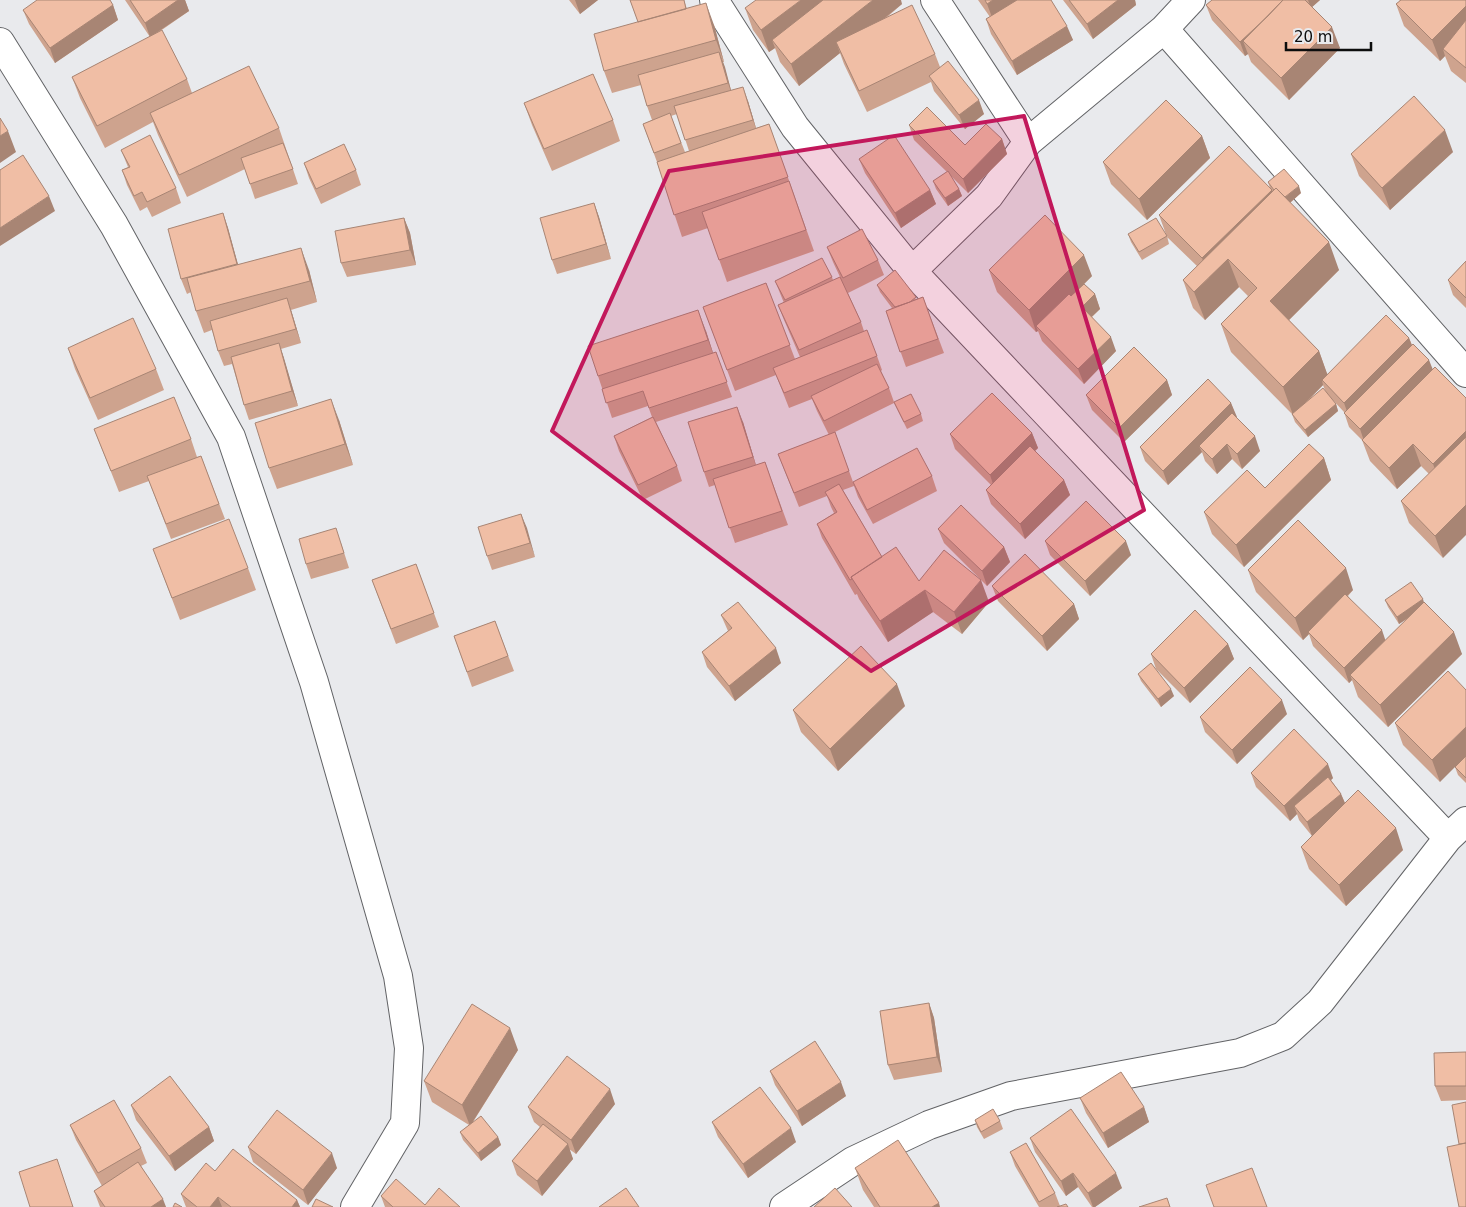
<svg xmlns="http://www.w3.org/2000/svg" width="1466" height="1207" font-family="'DejaVu Sans',sans-serif">
<style>
.lines{fill:none;stroke-linecap:round;stroke-linejoin:round}
.street-casing{stroke:#626366;stroke-width:30}
.street{stroke:#fff;stroke-width:28}
.wall{fill:#cea38e;fill-rule:evenodd}
.shaded-wall{fill:#a88574}
.building{fill:#f0bea5;stroke:#a88574}
.marked{fill:#c2185b;fill-opacity:0.2;stroke:#c2185b;stroke-width:4;stroke-linejoin:round}
</style>
<rect width="100%" height="100%" fill="#e9eaed"/>
<g class="lines">
<defs>
<path id="street" d="M714,0L795,127L912,271L1448,838
M935,0L1028,142
M1164,29L1466,373
M0,42L114,225L231,437L314,682L398,976L409,1048L405,1123L355,1207
M912,271L989,196L1028,142L1164,29L1191,0
M784,1207L853,1161L929,1125L1011,1096L1240,1053L1283,1036L1320,1002L1448,838L1466,821"/>
</defs>
<use href="#street" class="street-casing"/>
<use href="#street" class="street"/>
</g>
<path class="wall" d="M125,0H185L189,11L156,34L187,79L192,93L279,128L298,184L255,199L245,169L187,197L158,135L153,122L105,148L80,98L72,77L150,37Z
M569,0H598L580,14Z
M630,0H684L687,9L714,25L724,62H723L731,90L748,101L756,128L769,124L814,251L727,282L708,228L682,237L657,162L643,124L652,120L647,106L641,85L612,93L604,71L638,22ZM677,114L689,151L685,152L671,116Z
M978,0H1051L1073,40L1017,75L991,34L986,19L990,17Z
M1063,0H1135L1136,5L1093,39Z
M1212,0H1320L1312,7L1340,48L1289,100L1251,62L1248,54L1245,56L1212,20L1206,5Z
M1399,0H1466V83L1451,71L1445,56L1440,61L1404,26L1396,4L1400,1Z
M902,4L886,18L935,54L940,67L984,114L965,129L934,91L931,82L867,112L844,64L840,53L799,86L780,62L775,48L769,52L753,30L745,8Z
M113,5L118,20L55,63L29,24L23,10Z
M524,103L613,120L620,141L552,171L532,125Z
M909,125L965,145L1002,139L1007,154L968,193L951,176L959,189L962,196L948,206L936,189L933,181L947,172L914,140Z
M1202,136L1210,158L1147,220L1111,184L1103,162Z
M121,150L176,188L181,203L152,217L147,207L140,211L127,185L122,170L128,167Z
M1453,152L1390,210L1359,176L1351,154Z
M859,159L930,190L936,204L901,228L865,173Z
M304,163L356,170L361,185L321,204L309,178Z
M1268,182L1301,193L1290,203L1339,270L1289,320L1319,351L1327,374L1409,338L1412,345L1429,360L1443,558L1409,523L1401,501L1429,474L1421,466L1397,489L1370,461L1362,440L1349,427L1344,412L1332,399L1336,404L1338,411L1308,437L1295,422L1292,414L1231,352L1221,324L1248,296L1239,287L1205,320L1193,308L1183,280L1197,266L1167,237L1159,215L1270,188ZM1323,385L1326,393L1303,406Z
M594,203L599,217L611,259L557,274L552,260Z
M223,213L228,228L238,265L309,270L317,302L291,310L301,343L281,349L298,406L249,420L244,405L232,364L224,366L218,351L212,330L204,333L196,311L191,292L187,294L181,279Z
M404,218L410,233L416,265L347,277L341,263Z
M1128,234L1167,236L1169,244L1142,260L1131,242Z
M827,247L878,260L884,275L848,293L843,282L861,322L864,331L877,356L882,370L881,371L889,388L894,402L921,414L923,421L907,429L894,403L835,432L853,482L932,476L937,491L873,524L858,497L854,486L843,490L882,557L919,581L989,602L962,634L933,612L888,642L859,599L857,594L855,595L822,538L817,524L834,513L831,507L827,496L799,507L778,454L829,435L817,411L812,399L789,408L776,375L735,391L703,307L766,283L795,359L800,357L784,320L778,305L784,303L775,281L832,277L833,280L840,277L833,262Z
M1466,261V308L1453,295L1448,280Z
M989,270L1092,276L1084,284L1095,294L1100,309L1092,317L1116,351L1084,384L1042,341L1038,331L1036,332L997,292Z
M877,285L917,299L923,297L944,353L906,367L886,311L892,308L880,292Z
M706,331L713,353L716,352L732,397L656,422L677,466L682,481L643,500L619,451L614,436L652,417L648,406L612,418L598,376Z
M68,348L156,369L164,390L98,420L75,369Z
M1167,380L1172,395L1124,442L1092,410L1086,395Z
M1231,403L1236,417L1260,451L1242,469L1232,459L1217,474L1205,461L1202,452L1168,485L1145,461L1140,447Z
M339,420L353,465L277,489L269,468Z
M743,422L756,465L765,462L788,525L735,543L715,485L709,487L704,472Z
M94,429L191,439L197,457L201,456L225,519L171,539L149,481L119,492Z
M1032,433L1038,448L1035,451L1064,480L1070,495L1025,539L991,504L986,490L991,485L955,449L950,434Z
M1324,458L1331,480L1244,567L1212,534L1204,512L1265,488Z
M521,514L535,557L492,570L487,556Z
M938,529L1004,547L1010,562L987,586L944,543Z
M1045,541L1131,555L1090,596L1050,555Z
M341,543L349,568L311,579L306,564Z
M153,549L248,568L256,590L180,620Z
M416,564L439,627L396,644L372,580Z
M1248,570L1353,590L1348,596L1385,641L1407,619L1399,624L1388,607L1385,600L1424,602L1462,654L1388,727L1358,697L1352,680L1349,683L1313,646L1309,634L1303,640L1256,592Z
M992,586L1074,604L1079,619L1047,651L998,601Z
M721,615L781,663L735,701L707,667L702,652L728,631Z
M495,621L514,671L472,687L454,636Z
M1228,644L1234,659L1190,703L1156,669L1151,654Z
M1138,674L1174,696L1161,707L1141,681Z
M1466,690L1440,782L1403,745L1395,723Z
M905,706L838,771L801,732L793,710Z
M1287,714L1237,764L1205,732L1200,717Z
M1466,756V783L1458,775L1455,767Z
M1251,773L1333,778L1331,780L1341,794L1345,803L1403,850L1346,906L1309,869L1301,847L1312,836L1299,820L1297,814L1290,821L1256,787Z
M929,1003L934,1018L942,1072L894,1080L888,1065Z
M518,1050L473,1122L498,1137L501,1145L481,1161L463,1140L460,1132L469,1125L432,1102L424,1081Z
M1466,1052V1100L1441,1101L1435,1086Z
M770,1071L846,1096L802,1126L775,1085Z
M1080,1098L1144,1107L1149,1122L1108,1148L1086,1113Z
M615,1104L576,1154L569,1149L573,1159L542,1196L517,1175L512,1161L540,1127L534,1122L528,1107Z
M131,1105L209,1127L214,1141L175,1171L136,1120Z
M975,1120L1000,1121L1003,1129L984,1139L977,1127Z
M712,1122L796,1142L748,1178L718,1137Z
M70,1125L141,1148L147,1163L141,1166L166,1207H100L94,1191L102,1186L76,1140Z
M1030,1138L1122,1188L1095,1207H1092L1078,1187L1066,1196L1035,1152Z
M248,1147L337,1168L308,1205L253,1162Z
M1010,1152L1055,1193L1060,1206L1068,1207H1039L1015,1166Z
M855,1168L940,1207H874L863,1190Z
M215,1171L297,1200L300,1207H186L181,1194Z
M381,1196L425,1205L460,1207H385Z"/>
<path class="shaded-wall" d="M178,0H185L189,11L150,37L145,23Z
M575,0H598L580,14Z
M801,0H838L772,40L775,48L769,52L761,30Z
M873,0H901L902,4L841,53L836,42L840,53L799,86L791,64Z
M993,0H1032L995,25L987,4Z
M1118,0H1135L1136,5L1093,39L1087,24Z
M1285,0L1243,41L1248,54L1245,56L1240,42Z
M1308,0H1320L1311,8Z
M706,3L714,25L724,62L716,40Z
M113,5L118,20L55,63L50,48Z
M1466,6V36L1443,49L1445,56L1440,61L1432,40Z
M1067,26L1073,40L1017,75L1012,61Z
M1332,27L1340,48L1289,100L1281,78Z
M719,52L725,67L733,98L728,83Z
M743,87L748,101L758,135L753,120Z
M979,100L984,114L965,129L959,115Z
M1445,130L1453,152L1390,210L1382,188Z
M8,131L16,152L0,163V136Z
M1202,136L1210,158L1147,220L1139,199Z
M1002,139L1007,154L968,193L963,179Z
M1299,186L1301,193L1285,207L1282,200Z
M959,189L962,196L948,206L945,198Z
M930,190L936,204L901,228L895,213Z
M1272,190L1279,211L1228,259L1239,287L1205,320L1194,292L1209,278L1202,258Z
M49,196L55,211L0,246V228Z
M594,203L599,217L611,259L606,244Z
M223,213L228,228L242,279L237,264Z
M404,218L410,233L416,265L410,250Z
M1329,242L1339,270L1280,329L1270,301Z
M301,248L309,270L317,302L310,281Z
M1084,255L1092,276L1039,329L1036,326L1038,331L1036,332L1029,310Z
M1095,294L1100,309L1087,321L1082,307Z
M287,298L292,313L301,343L296,329Z
M698,310L706,331L716,362L708,340Z
M1111,337L1116,351L1084,384L1078,369Z
M1409,338L1415,353L1349,417L1344,403Z
M279,343L284,358L298,406L292,391Z
M1319,351L1329,379L1322,380L1323,385L1293,415L1283,387Z
M1429,360L1435,375L1365,444L1360,429Z
M1167,380L1172,395L1124,442L1119,428Z
M331,399L339,420L353,465L345,444Z
M1231,403L1237,417L1199,446L1202,452L1168,485L1163,471Z
M1336,404L1338,411L1308,437L1305,430Z
M737,407L743,422L758,472L753,457Z
M1466,431V460L1441,486L1433,464Z
M1032,433L1038,448L995,490L990,475Z
M1255,436L1260,451L1242,469L1237,454Z
M1227,444L1232,459L1217,474L1212,459Z
M1413,444L1421,466L1397,489L1389,468Z
M1324,458L1331,480L1244,567L1236,545Z
M1064,480L1070,495L1025,539L1020,524Z
M1466,505V535L1443,558L1435,536Z
M521,514L527,528L535,557L530,543Z
M1126,541L1131,555L1090,596L1085,581Z
M1004,547L1010,562L987,586L982,571Z
M1346,568L1353,590L1309,633L1308,632L1309,634L1303,640L1295,618Z
M981,580L989,602L962,634L954,612Z
M925,590L933,612L888,642L880,621Z
M1423,599L1425,606L1399,624L1397,617Z
M1074,604L1079,619L1047,651L1042,636Z
M1382,630L1387,645L1350,675L1352,680L1349,683L1344,668Z
M1454,632L1462,654L1388,727L1380,705Z
M1228,644L1234,659L1190,703L1184,688Z
M776,648L781,663L735,701L729,686Z
M897,684L905,706L838,771L830,749Z
M1171,689L1174,696L1161,707L1158,699Z
M1282,700L1287,714L1237,764L1232,750Z
M1466,727V756L1440,782L1432,760Z
M1328,764L1333,778L1299,812L1294,806L1297,814L1290,821L1284,806Z
M1341,794L1347,808L1312,836L1307,822Z
M1396,828L1403,850L1346,906L1339,885Z
M929,1003L934,1018L942,1072L937,1057Z
M510,1028L518,1050L470,1126L462,1105Z
M841,1082L846,1096L802,1126L797,1111Z
M610,1089L615,1104L576,1154L571,1140Z
M1144,1107L1149,1122L1108,1148L1103,1133Z
M209,1127L214,1141L175,1171L169,1156Z
M791,1128L796,1142L748,1178L743,1164Z
M498,1137L501,1145L481,1161L478,1153Z
M568,1144L573,1159L542,1196L537,1181Z
M332,1153L337,1168L308,1205L303,1190Z
M1073,1173L1078,1187L1066,1196L1061,1181Z
M1116,1173L1122,1188L1095,1207H1093L1088,1193Z
M218,1197L222,1207H210Z
M163,1199L166,1207H151Z
M297,1200L300,1207H292Z
M939,1203L940,1207H932Z"/>
<path class="building" d="M37,0H110L113,5L50,48L23,10Z
M130,0H178L145,23Z
M630,0H684L686,9L638,22Z
M756,0H801L761,30L745,8Z
M823,0H873L791,64L772,40Z
M985,0H993L987,4Z
M1017,0H1051L1067,26L1012,61L986,19Z
M1069,0H1118L1087,24Z
M1212,0H1283L1268,16L1240,42L1206,5Z
M1283,0H1305L1332,27L1281,78L1243,41Z
M1401,0H1466V6L1432,40L1396,4Z
M706,3L716,40L604,71L594,34Z
M912,5L935,54L859,91L836,42Z
M1466,20V68L1443,49Z
M162,30L187,79L97,126L72,77Z
M719,52L728,83L647,106L638,75Z
M948,61L979,100L959,115L929,76Z
M249,66L279,128L179,175L150,113Z
M593,74L613,120L544,149L524,103Z
M743,87L753,120L685,140L674,106Z
M1414,96L1445,130L1382,188L1351,154Z
M1166,100L1202,136L1139,199L1103,162Z
M927,107L965,145L986,124L1002,139L963,179L909,125Z
M670,113L681,143L654,153L643,124Z
M0,118L8,131L0,136Z
M769,124L788,177L674,215L657,162Z
M150,135L176,188L147,202L142,192L134,196L122,170L130,167L121,150Z
M894,135L930,190L895,213L859,159Z
M283,143L293,169L250,184L241,158Z
M344,144L356,170L316,189L304,163Z
M1229,146L1272,190L1202,258L1159,215Z
M23,155L49,196L0,228V170Z
M1284,169L1299,186L1285,197L1276,188L1274,190L1268,182Z
M948,171L959,189L945,198L933,181Z
M789,181L806,230L719,260L702,212Z
M1276,188L1329,242L1270,301L1319,351L1283,387L1221,324L1257,288L1228,259L1194,292L1183,280Z
M594,203L606,244L552,260L540,218Z
M223,213L237,264L181,279L168,229Z
M1045,215L1084,255L1029,310L989,270Z
M404,218L410,250L341,263L335,231Z
M1156,218L1167,236L1139,252L1128,234Z
M862,229L878,260L843,278L827,247Z
M301,248L310,281L196,311L187,278Z
M822,258L832,277L785,300L775,281Z
M1466,261V298L1448,280Z
M895,270L916,297L910,302L895,307L877,285Z
M840,277L861,322L799,350L778,305Z
M766,283L790,345L727,370L703,307Z
M1084,284L1095,294L1082,307L1111,337L1078,369L1036,326L1069,294L1071,296Z
M923,297L938,339L900,352L886,311Z
M287,298L296,329L218,351L210,321Z
M698,310L708,340L598,376L588,346Z
M1386,315L1409,338L1344,403L1322,380Z
M133,318L156,369L90,398L68,348Z
M867,330L877,356L784,393L773,368Z
M279,343L292,391L244,405L231,357Z
M1413,344L1429,360L1360,429L1344,413Z
M1134,347L1167,380L1119,428L1086,395Z
M716,352L727,382L649,408L643,391L606,403L602,389Z
M877,364L889,388L824,421L811,396Z
M1435,367L1466,398V431L1433,464L1413,444L1389,468L1362,440Z
M1208,379L1231,403L1163,471L1140,447Z
M1323,388L1336,404L1305,430L1292,414Z
M992,393L1032,433L990,475L950,434Z
M911,394L921,414L904,422L894,402Z
M174,397L191,439L111,471L94,429Z
M331,399L345,444L269,468L255,423Z
M737,407L753,457L704,472L688,422Z
M1232,413L1255,436L1237,454L1227,444L1212,459L1199,446Z
M653,417L677,466L638,485L614,436Z
M835,432L849,471L794,493L778,454Z
M1466,437V505L1435,536L1401,501Z
M1309,444L1324,458L1236,545L1204,512L1247,470L1265,488Z
M1030,446L1064,480L1020,524L986,490Z
M917,448L932,476L867,510L853,482Z
M201,456L219,504L166,524L147,476Z
M765,462L782,511L729,528L713,479Z
M839,484L882,557L851,577L852,579L850,580L817,524L837,512L825,492Z
M1086,501L1126,541L1085,581L1045,541Z
M961,505L1004,547L982,571L938,529Z
M521,514L530,543L487,556L478,527Z
M229,519L248,568L172,598L153,549Z
M1298,520L1346,568L1295,618L1248,570Z
M336,528L344,553L306,564L299,539Z
M896,547L919,581L944,550L981,580L954,612L925,590L880,621L851,577Z
M1025,554L1074,604L1042,636L992,586Z
M416,564L434,613L391,629L372,580Z
M1411,582L1423,599L1397,617L1385,600Z
M1345,594L1382,630L1344,668L1308,632Z
M738,602L776,648L729,686L702,652L732,628L721,615Z
M1424,602L1454,632L1380,705L1350,675Z
M1195,610L1228,644L1184,688L1151,654Z
M495,621L508,656L467,672L454,636Z
M861,646L897,684L830,749L793,710Z
M1151,663L1171,689L1158,699L1138,674Z
M1250,667L1282,700L1232,750L1200,717Z
M1448,671L1466,690V727L1432,760L1395,723Z
M1294,729L1328,764L1284,806L1251,773Z
M1466,756V778L1455,767Z
M1328,777L1341,794L1307,822L1294,806Z
M1358,790L1396,828L1339,885L1301,847Z
M929,1003L937,1057L888,1065L880,1011Z
M472,1004L510,1028L462,1105L424,1081Z
M815,1041L841,1082L797,1111L770,1071Z
M1466,1052V1086H1435L1434,1053Z
M567,1056L610,1089L571,1140L528,1107Z
M1121,1072L1144,1107L1103,1133L1080,1098Z
M170,1076L209,1127L169,1156L131,1105Z
M760,1087L791,1128L743,1164L712,1122Z
M114,1100L141,1148L98,1173L70,1125Z
M1466,1102V1143L1459,1144L1452,1105Z
M993,1109L1000,1121L981,1132L975,1120Z
M1071,1109L1116,1173L1088,1193L1073,1173L1061,1181L1030,1138Z
M277,1110L332,1153L303,1190L248,1147Z
M481,1116L498,1137L478,1153L460,1132Z
M543,1124L568,1144L537,1181L512,1161Z
M898,1140L939,1203L932,1207H880L855,1168Z
M1026,1143L1055,1193L1039,1202L1010,1152Z
M1466,1143V1207H1459L1447,1147Z
M233,1149L297,1200L292,1207H231L218,1197L210,1207H197L181,1194L206,1163L215,1171Z
M57,1159L73,1207H30L19,1172Z
M138,1162L163,1199L151,1207H105L94,1191Z
M1252,1168L1267,1207H1214L1206,1185Z
M396,1179L425,1205L439,1188L460,1207H393L381,1196Z
M626,1188L639,1207H599Z
M835,1188L852,1207H814Z
M1167,1198L1170,1207H1139Z
M316,1199L333,1207H312Z
M175,1203L182,1207H173Z
M1066,1204L1068,1207H1057Z"/>
<path class="marked" d="M1024,116L1144,510L871,671L552,431L669,171Z"/>
<path d="M1286 42v8h85v-8" fill="none" stroke="#0c0d0d" stroke-width="2.5"/>
<text x="1294" y="42" font-size="15" fill="#0c0d0d" stroke="#e9eaed" stroke-width="4" paint-order="stroke">20 m</text>
</svg>
